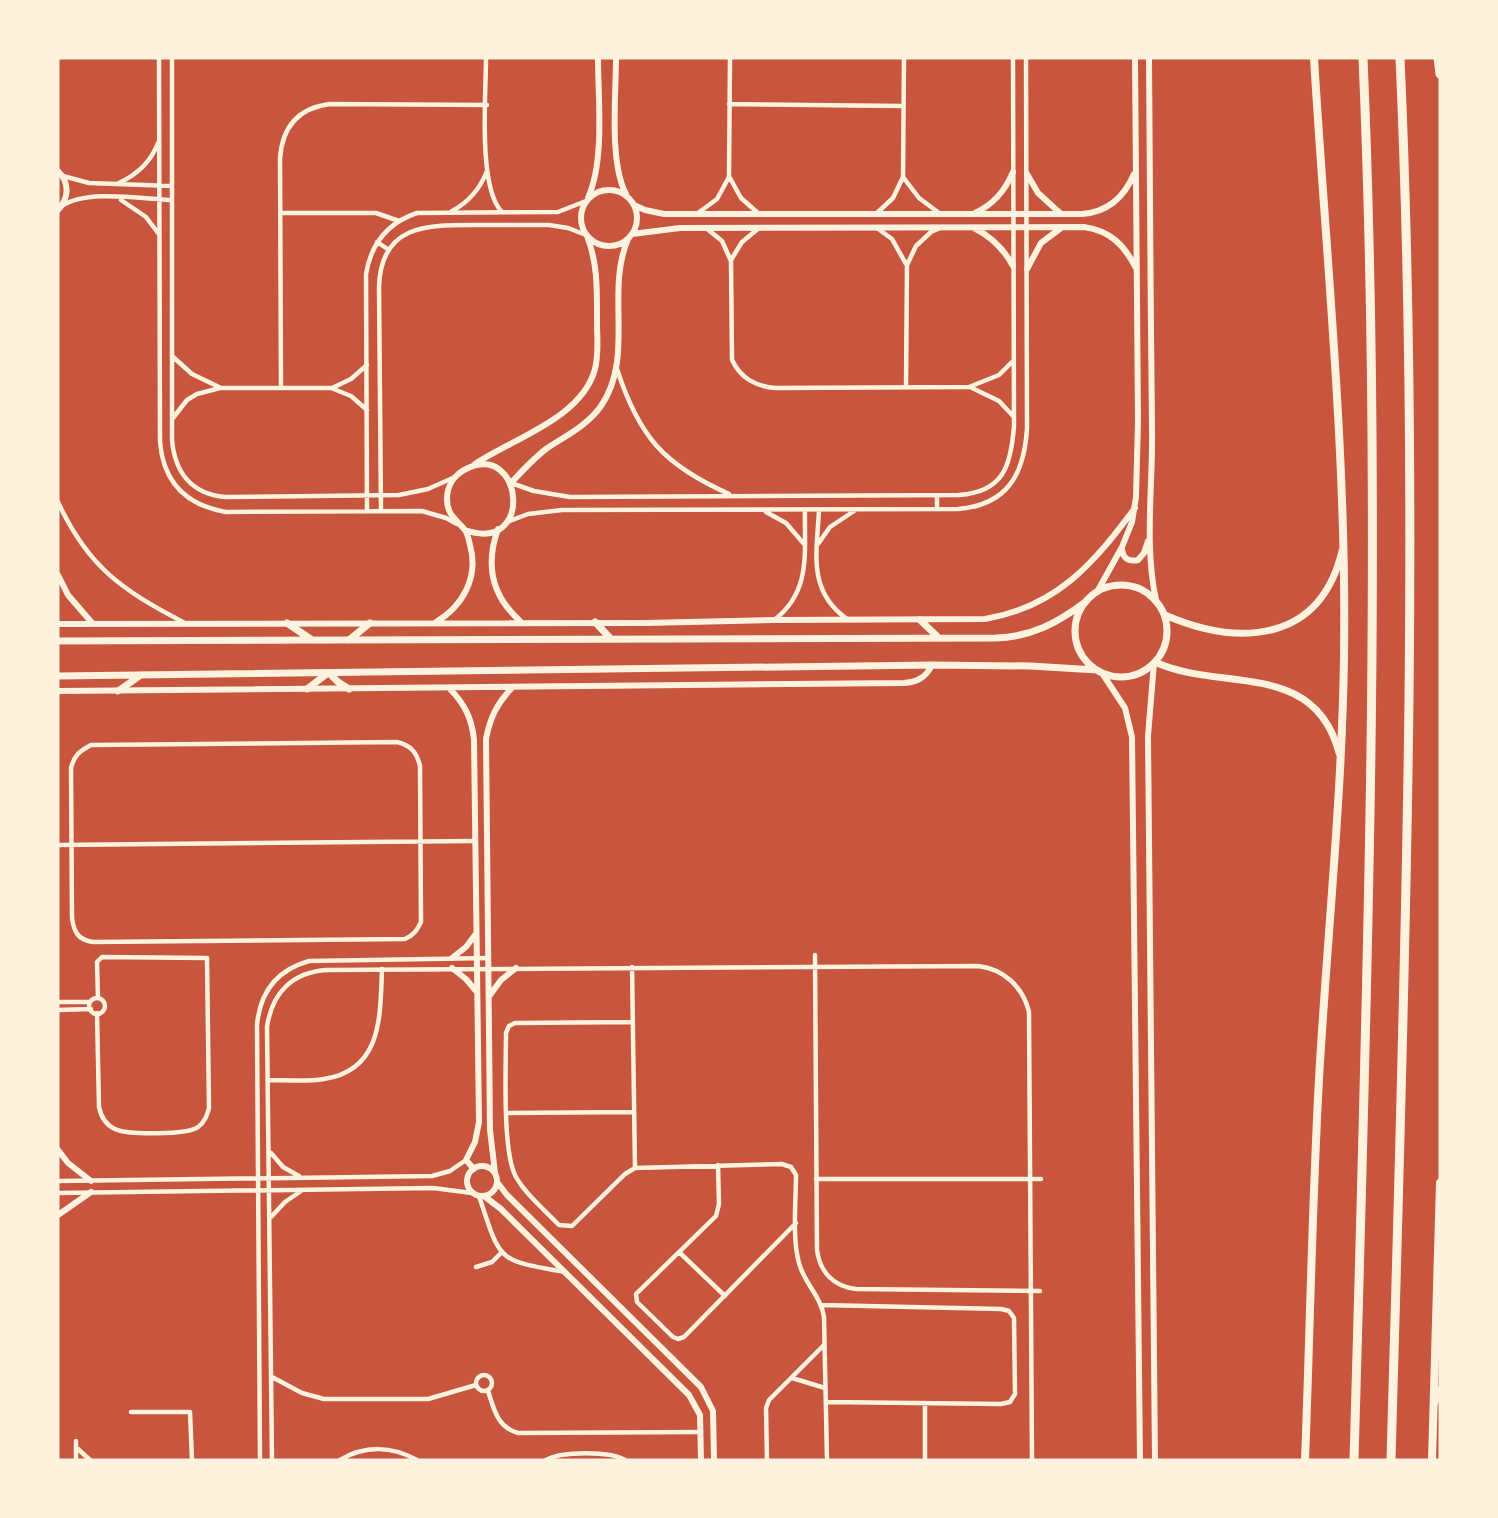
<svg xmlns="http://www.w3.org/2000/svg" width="1498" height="1518" font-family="Overpass,sans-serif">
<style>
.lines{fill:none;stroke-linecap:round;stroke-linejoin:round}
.minor{stroke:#fff3e0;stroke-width:4.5}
.tertiary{stroke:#fff3e0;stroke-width:6}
.secondary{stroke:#fff3e0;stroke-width:7}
.trunk{stroke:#fff3e0;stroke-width:8}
.motorway{stroke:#fff3e0;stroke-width:9}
</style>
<rect width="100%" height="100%" fill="#c8553d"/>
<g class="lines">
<path class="minor" d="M159,58L160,441C163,482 185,505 226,512L422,511L446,518L457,524
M172,58V440C175,473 192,494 225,497L399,495L428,489L455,477
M486,58C486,94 478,185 501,211
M729,104L903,106
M63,176L89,183L172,186
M903,177L919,198L939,213
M730,178L741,198L759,214
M119,183C138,174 151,162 158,143
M121,200L146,217L158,233
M62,206C87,189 142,199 172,200
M452,211C469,202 480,189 487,171
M280,213H376L399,221
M698,213L717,199L729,177L730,58
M877,213L893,198L903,177L904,58
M706,228L722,241L731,261L732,360C741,379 756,386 775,388L969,387L999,375L1013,361
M877,228L892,239L906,264
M377,242L389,250
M731,260L742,242L759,228
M172,356L192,374L219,387
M617,369C639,437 664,465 729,494
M906,387L907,265L916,246L931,232L940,228
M970,387L999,401L1014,417
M281,388L280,159C282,127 298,108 330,104L487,105
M332,388L351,379L367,365
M173,418L187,400L197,394L220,388H331L351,396L367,410
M511,483L534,491L570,497L959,495C1004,492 1011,465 1014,426L1013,58
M937,496V509
M58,502C88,567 122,590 183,622
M367,510L366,274C371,244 387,223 417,213L558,212L586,201
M381,510L379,287C381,223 428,225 478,225C501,225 525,225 549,225L568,228L586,235
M819,510C817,552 807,591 847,619
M766,512L786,523L804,544
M507,522L528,514L562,510L958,509C1007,505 1024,475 1027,429L1026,58
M818,544L830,527L854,511
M774,620C812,591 804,552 805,510
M397,742C411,745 417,753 420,766L421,922C417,930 414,935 405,939L93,942C78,940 74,932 72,918L71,768C74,755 80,751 91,745Z
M58,845L475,841
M815,955L817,1250C820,1272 833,1286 856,1289L1040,1291
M632,967L635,1168
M89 1006a8 8 0 1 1 16 0a8 8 0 1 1-16 0Z
M58,1002H90
M58,1010L91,1009
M97,1013L99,1107C101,1117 106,1125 115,1129C127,1135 188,1135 198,1127C205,1122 207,1115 209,1108L207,958L102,957L97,962L98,998
M633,1022L515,1023L509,1026L506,1033C506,1065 502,1152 516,1177C526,1195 545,1210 559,1225L572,1226L625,1174L635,1168L782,1164L791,1167L796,1175C796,1201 792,1238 799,1263C804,1283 821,1296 824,1317L827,1460
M269,1080C287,1080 306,1082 324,1079C383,1070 380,1015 382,969
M507,1113L634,1112
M271,1153L283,1167L299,1176
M718,1165L719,1204L716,1216L636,1294L637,1302L673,1337L678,1339L684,1337L796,1223
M816,1179H1041
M58,1181L432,1176L450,1171L466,1160
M58,1193L433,1188L472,1193
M479,1196C501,1262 496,1260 565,1272
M271,1217L285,1202L301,1191
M679,1252L725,1296
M476,1267L492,1262L501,1253
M821,1305L1001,1309L1009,1311L1014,1318L1015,1394L1010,1402L1001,1404L826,1402
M476 1383a8 8 0 1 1 16 0a8 8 0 1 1-16 0Z
M272,1377L302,1393L324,1399H428L476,1385
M792,1378L825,1388
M488,1391C494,1409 497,1427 518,1433L701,1432
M131,1412H190L192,1460
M78,1449L90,1460
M76,1460V1441
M260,1460L257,1025C260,992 277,970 309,961L489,958
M272,1460L267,1027C272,993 292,972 327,970L978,966C1004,969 1023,987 1029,1012L1032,1460
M340,1460C365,1445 392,1446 417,1460
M546,1460C562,1451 610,1451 625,1460
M767,1460L766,1408L769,1400L824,1345
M925,1460V1403"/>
<path class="tertiary" d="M616,58C616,95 609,162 626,194
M1149,58C1149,182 1151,306 1152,430C1153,486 1144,545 1156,600
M58,171C70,183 69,198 58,210
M1027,174L1038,193L1060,213
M581 218a28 28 0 1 1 56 0a28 28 0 1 1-56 0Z
M588,198C605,160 598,99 598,58
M634,205L645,210L664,214H1082C1108,212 1124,198 1134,174
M975,213C994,204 1005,191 1013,172
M974,228C992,237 1004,249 1013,266
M632,234L680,228L1084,227C1111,231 1124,245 1136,268
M1027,269L1041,243L1061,228
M475,464C514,438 582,418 595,369C599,354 597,337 597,321C597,291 598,264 587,236
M511,483C522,471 533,459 546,449C565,436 587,426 601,406C635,357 605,292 628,239
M498,529C485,565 492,596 520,621
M1122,549C1123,559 1129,562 1138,560L1144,553L1148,541
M58,575L68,595L93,624
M1097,592L1122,547L1132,522L1136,497L1138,421L1135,58
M436,622C463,606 479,577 470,545C469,541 468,534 465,530C456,519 447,515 447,499C447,486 454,475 466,469C523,440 535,555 465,530
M58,624L645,623L774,620L985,619C1057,607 1094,563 1135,508
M1154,663L1148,736L1155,1460
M1102,673L1125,708L1132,737L1140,1460
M449,688C464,703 472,718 474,740L479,1122L475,1142L466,1160L474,1169
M58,691L904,683C918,682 926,677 932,665
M452,958L466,947L475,935
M452,968L466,979L476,991
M490,995L501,980L516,968
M58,1150L68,1163L91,1181
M467 1181a15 15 0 1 1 30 0a15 15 0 1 1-30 0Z
M495,1173L490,1130L486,739C490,718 497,703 512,688
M497,1182L507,1195L701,1387L713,1411L714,1460
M484,1196L501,1209L689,1395L700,1415L701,1460
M58,1215L91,1192"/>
<path class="secondary" d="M1075 631a46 46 0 1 1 92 0a46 46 0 1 1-92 0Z
M1165,615C1239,647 1320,643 1342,551
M920,620L939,638
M595,622L611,639
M287,623L312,640
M349,640L370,623
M58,641L996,638C1031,637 1057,623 1084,603
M1155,662C1219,692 1315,659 1339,753
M329,673L338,682L349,689
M58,676L932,665L1030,666L1097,670
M307,689L328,673
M118,691L141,675
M1434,1404L1440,1390"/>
<path class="trunk" d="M1305,1460C1310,1333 1312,1206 1319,1079C1327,938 1342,798 1344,657C1347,457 1326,257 1314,58
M1432,1460L1440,1183"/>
<path class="motorway" d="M1438,58L1440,74
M1354,1460C1367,993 1383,525 1363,58
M1391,1460C1404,992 1421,526 1400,58"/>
</g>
<rect width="1498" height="1518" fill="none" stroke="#fff3e0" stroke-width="119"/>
</svg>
